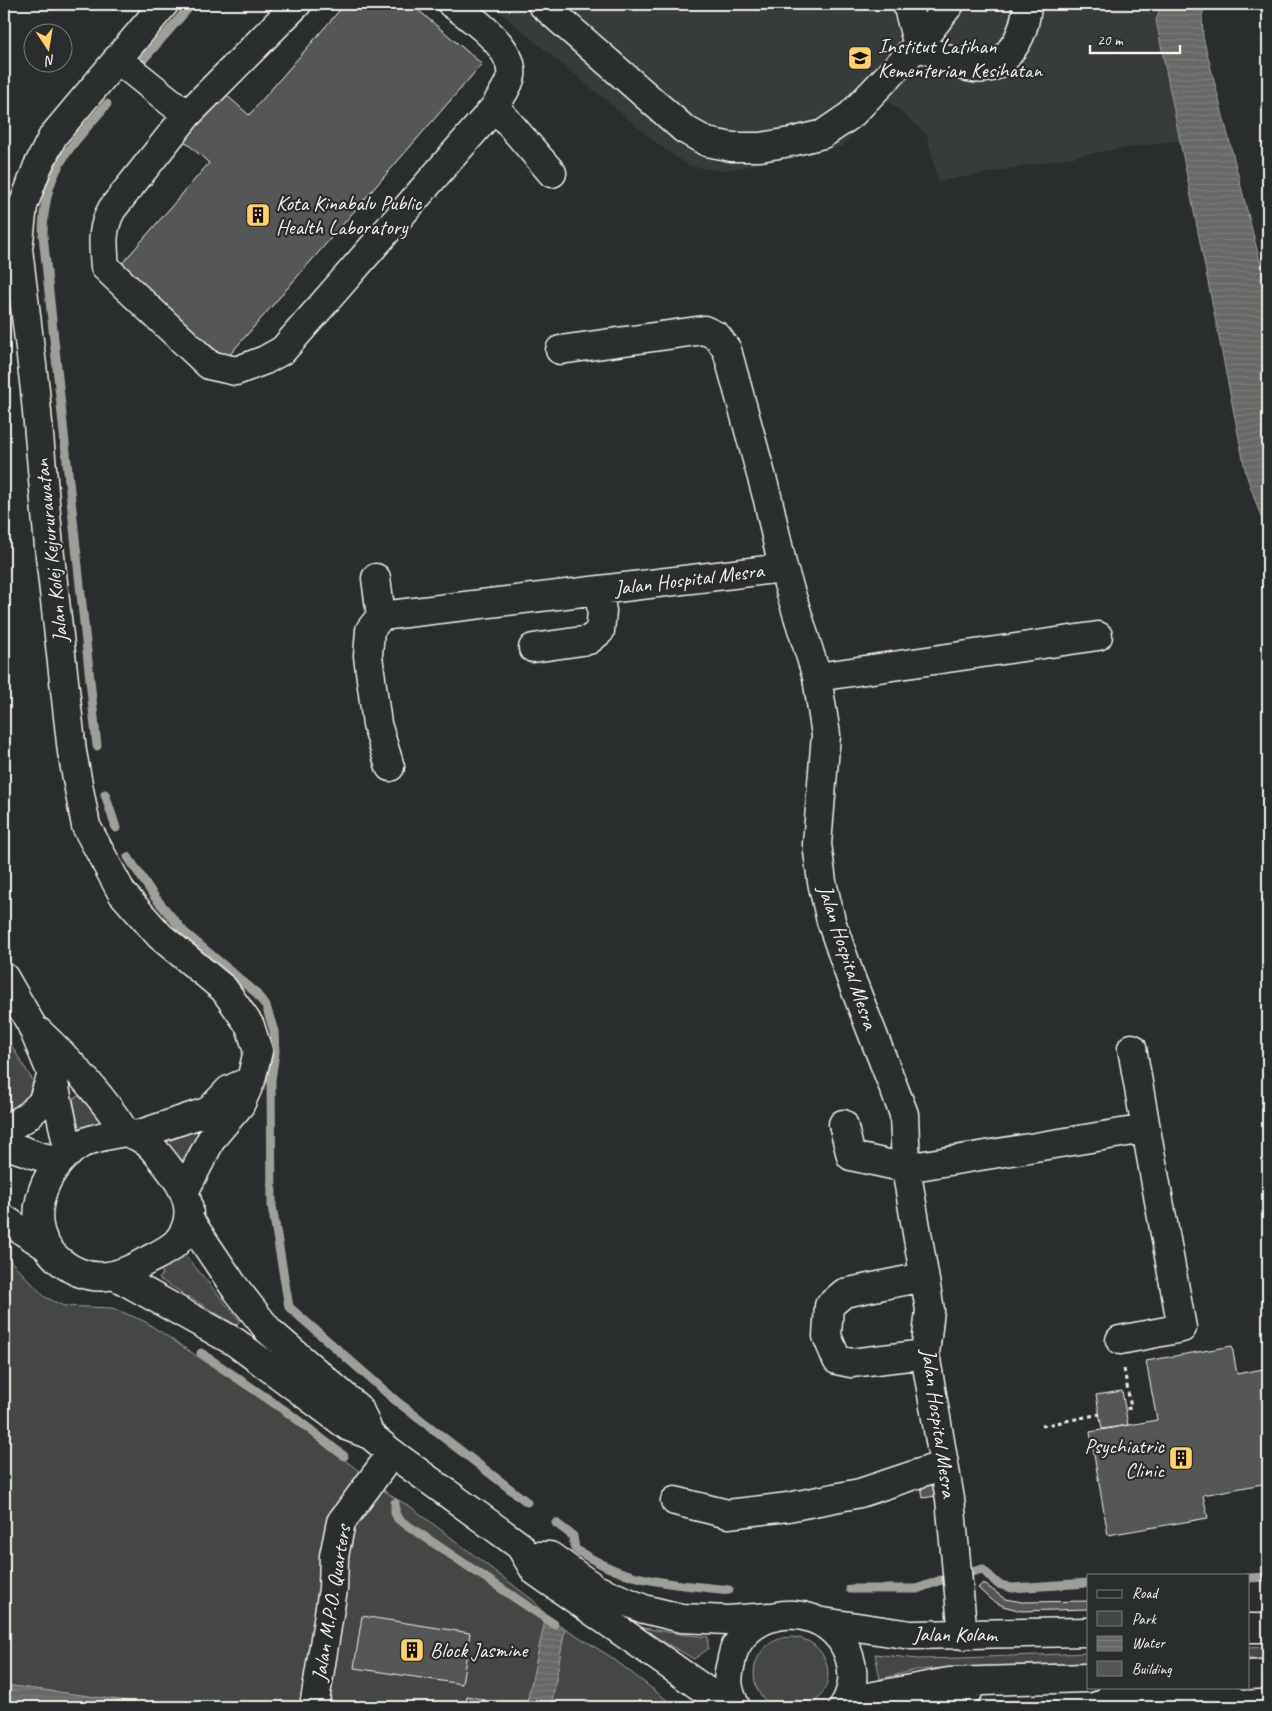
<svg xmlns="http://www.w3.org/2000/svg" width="1272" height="1711" font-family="Caveat,sans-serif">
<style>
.built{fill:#373a3a}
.green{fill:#444645;stroke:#9c9c96}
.water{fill:url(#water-rules);stroke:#9f9f9a}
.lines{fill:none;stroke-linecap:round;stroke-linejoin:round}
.stream{stroke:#9f9f9a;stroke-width:9}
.building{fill:#555756;stroke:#f4f1e8}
.minor-casing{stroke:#f4f1e8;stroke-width:31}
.major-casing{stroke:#f4f1e8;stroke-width:31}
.path{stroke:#f4f1e8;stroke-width:3;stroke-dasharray:4 4;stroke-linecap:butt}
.minor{stroke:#2a2d2e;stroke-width:28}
.major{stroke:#2a2d2e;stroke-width:28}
.labels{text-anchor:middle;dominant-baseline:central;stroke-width:4.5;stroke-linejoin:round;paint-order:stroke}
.poi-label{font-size:21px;fill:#f4f1e8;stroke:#2a2d2e;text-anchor:start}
.street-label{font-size:21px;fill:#f4f1e8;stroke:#2a2d2e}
</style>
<defs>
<pattern id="water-rules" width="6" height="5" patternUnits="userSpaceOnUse" patternTransform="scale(1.25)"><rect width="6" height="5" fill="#676866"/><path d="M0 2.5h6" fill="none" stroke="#7d7e7c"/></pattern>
</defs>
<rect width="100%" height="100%" fill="#2a2d2e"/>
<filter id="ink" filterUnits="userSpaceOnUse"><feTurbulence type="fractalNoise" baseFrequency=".02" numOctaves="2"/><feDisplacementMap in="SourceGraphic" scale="10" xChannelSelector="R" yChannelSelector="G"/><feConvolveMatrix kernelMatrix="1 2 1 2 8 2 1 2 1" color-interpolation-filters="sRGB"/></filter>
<g filter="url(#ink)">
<path class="built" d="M490,4H1162L1156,20L1180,140L1100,152L938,182L927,135L884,97L842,147L722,171L689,166L658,144Z"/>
<path class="green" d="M4,1033L33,1081L4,1173Z
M79,1096L108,1129L80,1135L73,1098Z
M203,1128L176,1169L161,1144Z
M181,1250L240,1321L236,1325L159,1279L163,1273L160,1270Z
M4,1254L45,1297L64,1306L112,1308L144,1321L287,1416L393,1497L411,1507L534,1601L546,1616L526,1707H173L4,1685Z
M638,1627L680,1634L708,1637V1649L694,1659Z
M565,1628L611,1657L676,1707H551Z
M754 1674a37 37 0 1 1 74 0a37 37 0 1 1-74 0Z
M1268,1647V1658L1248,1659V1648Z
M1088,1653V1663L960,1667L916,1670L880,1679L875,1654L918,1659L960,1658Z"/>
<path class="water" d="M1162,4H1207L1202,15L1203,37L1262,269L1268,308V537L1246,474L1156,20Z
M546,1616L565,1628L551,1707H526Z
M4,1685L173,1707H18L4,1706Z"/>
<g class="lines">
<path class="stream" d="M142,61L192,4
M97,746L43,235C43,171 68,150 107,104
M105,794L116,828
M128,857L154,896L184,932L255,992L266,1006L274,1031L275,1052L271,1080L272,1206L289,1307L395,1400L527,1502
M201,1353L290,1414L344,1456
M395,1503V1513L398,1519L554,1624
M556,1523L573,1536L575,1549C590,1558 606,1568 623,1573C657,1584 694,1586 729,1590
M972,1572L982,1569L998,1584L1012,1588L1088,1583
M1248,1578L1268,1577
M850,1589H917L941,1580"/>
</g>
<path class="building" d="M345,4H411L482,64L226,359L119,267L209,163L182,139L223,92L249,115Z
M1232,1346L1237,1374L1268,1368V1483L1203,1495L1208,1518L1108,1535L1090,1432L1157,1420L1146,1361Z
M1122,1391L1128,1425L1102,1429L1096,1395Z
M934,1483L936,1496L923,1498L921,1485Z
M983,1583L1005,1599L1022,1602L1088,1601V1609L1022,1611L1003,1606L991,1600L978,1588Z
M362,1616L470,1633L462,1684L354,1668Z
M467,1696L485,1700L484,1707H465Z"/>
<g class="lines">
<defs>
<path id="minor" d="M164,4L53,136L37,168L23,206L18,249L35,390L49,547L72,752L86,826L122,893L160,936L224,989L250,1026L258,1051L251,1080L240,1105L212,1138L185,1190
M297,4L187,115L112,209C101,229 103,244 105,267L209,365L236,371L265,360L283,350L495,107C499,99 510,84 511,76C515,48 472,18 452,4
M542,4L684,129L707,142L732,147H760L791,142L823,134L851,115L918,45L950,4
M907,4L918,45C942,56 976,80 1001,62C1005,59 1008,54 1011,50C1021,38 1026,20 1027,4
M117,59L187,115
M495,107L552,173
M560,350L704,330L717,336L727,350L768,500L783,568
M376,578L381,616
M533,648L589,640L600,631L602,611L598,591
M817,677L1098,636
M390,767L377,724L368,656L370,630L381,616L783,568L817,677L826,735L817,844L822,882L831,921L850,976L904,1114L906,1168L930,1310L925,1354L950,1499L963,1635
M843,1124L851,1156L906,1168L1146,1129L1132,1048
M137,1135L209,1111L229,1090L251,1080
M4,1144L42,1157L60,1161
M4,1219L46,1246
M923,1277L844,1293L829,1306L827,1336L837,1360L851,1363L925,1354
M1120,1340L1182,1328L1146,1129
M675,1501L728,1514L788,1507L860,1493L944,1465
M314,1707L333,1589L334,1556L341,1522L392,1453"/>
<path id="major" d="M4,977L31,1024L52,1074L69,1153
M39,1032C72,1063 101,1094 125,1132
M4,1130L25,1118L42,1103L52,1074
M125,1132C147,1138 154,1149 168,1167C186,1189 199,1216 177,1242C169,1250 158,1255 148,1260C118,1278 91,1285 61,1262C19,1229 41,1167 81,1144C94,1137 111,1135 125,1132Z
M188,1218L233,1285L269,1331L359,1409L370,1435
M116,1276L235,1342L349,1427L370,1435L392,1453L520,1546L535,1571L708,1692L735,1707
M526,1556H550L596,1589L644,1609L681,1618L728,1620L769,1617
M823,1622L911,1635L1088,1632
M1248,1628H1268
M1248,1675L1268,1674
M847,1701L949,1682L1088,1678
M736,1707C728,1691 726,1681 731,1663C732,1658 733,1652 735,1648C759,1600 832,1605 849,1656C855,1673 853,1692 843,1707
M926,1707L969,1690"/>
</defs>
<use href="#minor" class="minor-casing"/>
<use href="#major" class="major-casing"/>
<path class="path" d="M1124,1369L1131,1408L1125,1409
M1042,1426L1100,1414"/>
<use href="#minor" class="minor"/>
<use href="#major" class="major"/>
</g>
</g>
<defs>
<symbol id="school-square" viewBox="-11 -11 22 22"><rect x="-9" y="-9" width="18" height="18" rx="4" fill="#ffd166" stroke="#2a2d2e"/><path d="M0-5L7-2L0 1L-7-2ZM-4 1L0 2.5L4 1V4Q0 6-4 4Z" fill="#111"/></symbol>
<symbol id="building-square" viewBox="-11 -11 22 22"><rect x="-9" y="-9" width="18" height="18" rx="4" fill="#ffd166" stroke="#2a2d2e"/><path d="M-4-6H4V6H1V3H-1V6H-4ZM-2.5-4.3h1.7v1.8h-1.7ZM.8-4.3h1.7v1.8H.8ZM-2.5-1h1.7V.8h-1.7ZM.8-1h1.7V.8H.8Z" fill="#111"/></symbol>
</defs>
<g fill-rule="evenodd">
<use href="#school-square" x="846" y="44" width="28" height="28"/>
<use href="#building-square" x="244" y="201" width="28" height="28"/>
<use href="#building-square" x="1167" y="1444" width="28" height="28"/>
<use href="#building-square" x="398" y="1636" width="28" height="28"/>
</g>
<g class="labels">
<g class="poi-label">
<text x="878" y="46">Institut Latihan<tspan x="878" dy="24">Kementerian Kesihatan</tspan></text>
<text x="276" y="203">Kota Kinabalu Public<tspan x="276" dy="24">Health Laboratory</tspan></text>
<text x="1164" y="1446" text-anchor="end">Psychiatric<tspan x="1164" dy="24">Clinic</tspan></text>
<text x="430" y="1650">Block Jasmine</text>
</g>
<g class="street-label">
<text transform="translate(51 551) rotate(-96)">Jalan Kolej Kejururawatan</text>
<text transform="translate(689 579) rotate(-7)">Jalan Hospital Mesra</text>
<text transform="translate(848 957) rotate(72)">Jalan Hospital Mesra</text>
<text transform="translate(939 1423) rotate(82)">Jalan Hospital Mesra</text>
<text transform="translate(331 1603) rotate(-81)">Jalan M.P.O. Quarters</text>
<text x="955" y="1634">Jalan Kolam</text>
</g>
</g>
<rect width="1272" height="1711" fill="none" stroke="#2a2d2e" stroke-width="20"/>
<rect x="10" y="10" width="1252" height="1691" fill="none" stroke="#f4f1e8" stroke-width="2" filter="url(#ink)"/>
<rect x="1087" y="1574" width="162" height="115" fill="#2a2d2e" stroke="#7b7b78"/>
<rect x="1097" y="1590" width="25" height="8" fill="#2a2d2e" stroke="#7b7b78"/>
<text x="1132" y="1598" font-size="15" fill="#f4f1e8">Road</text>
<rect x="1097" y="1611" width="25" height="15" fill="#444645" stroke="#7b7b78"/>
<text x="1132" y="1624" font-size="15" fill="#f4f1e8">Park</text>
<rect x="1097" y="1636" width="25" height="15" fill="url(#water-rules)" stroke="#7b7b78"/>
<text x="1132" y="1648" font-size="15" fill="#f4f1e8">Water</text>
<rect x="1097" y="1661" width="25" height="15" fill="#555756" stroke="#7b7b78"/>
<text x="1132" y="1674" font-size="15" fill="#f4f1e8">Building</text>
<g transform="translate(48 48) rotate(168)"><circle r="24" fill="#2a2d2e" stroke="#7b7b78"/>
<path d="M0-4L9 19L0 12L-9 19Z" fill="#ffd166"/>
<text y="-8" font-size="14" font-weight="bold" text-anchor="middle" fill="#f4f1e8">N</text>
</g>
<path d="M1090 45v8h90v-8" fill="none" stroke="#f4f1e8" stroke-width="2.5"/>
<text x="1097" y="45" font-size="15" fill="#f4f1e8" stroke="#2a2d2e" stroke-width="4" paint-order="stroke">20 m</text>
</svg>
